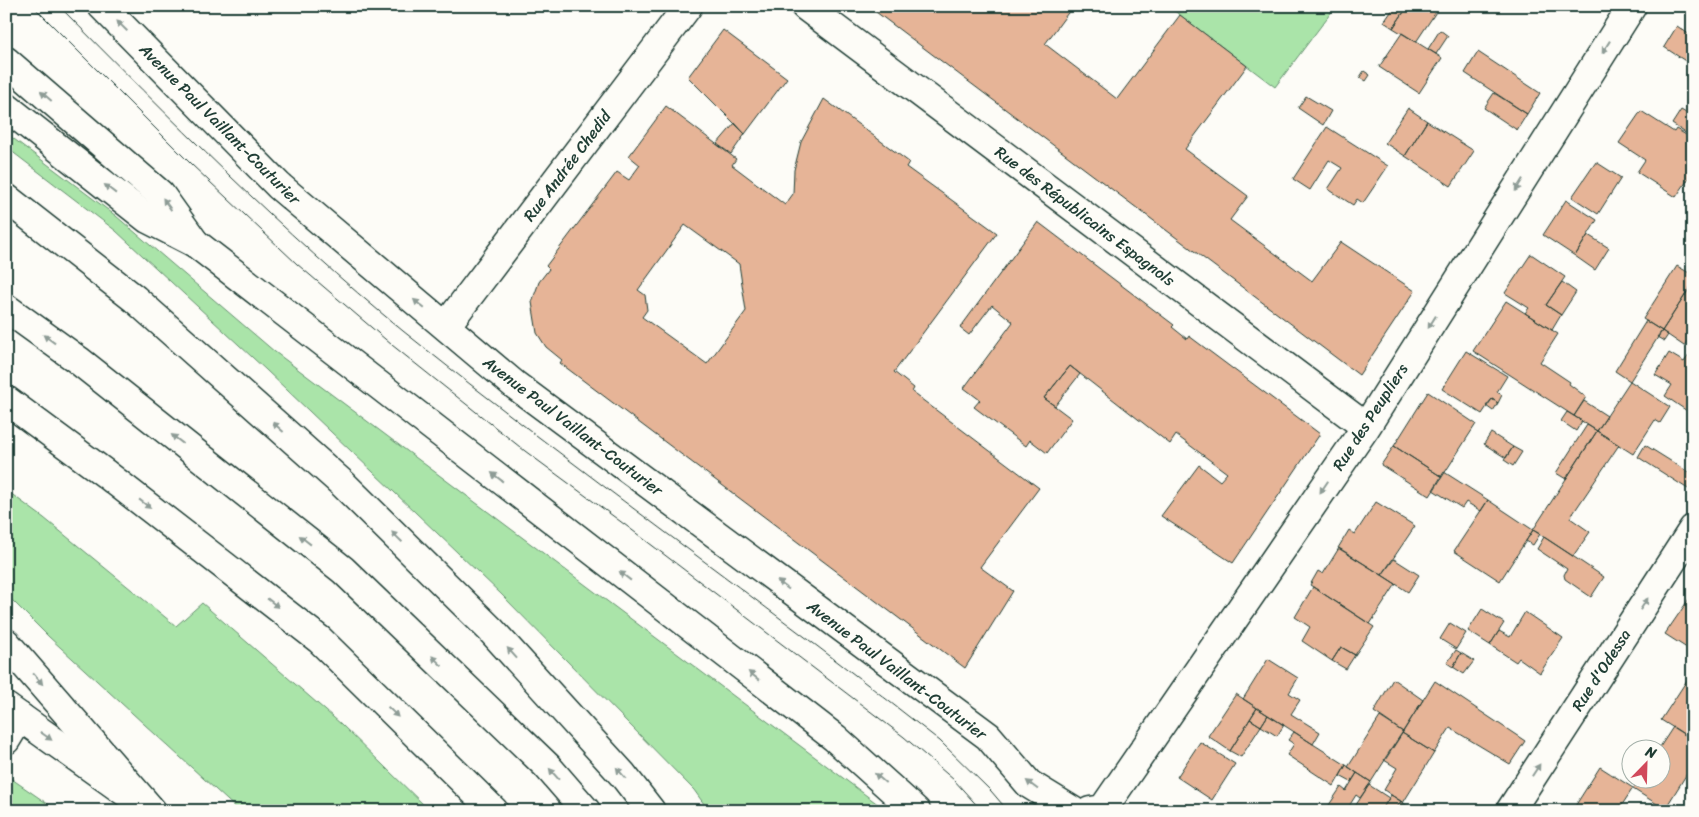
<svg xmlns="http://www.w3.org/2000/svg" width="1699" height="817" font-family="Sriracha,sans-serif">
<style>
.green{fill:#aae4a9;stroke:#64906e}
.building{fill:#e6b497;stroke:#1f3d34;fill-rule:evenodd}
.lines{fill:none;stroke-linecap:round;stroke-linejoin:round}
.minor-casing{stroke:#1f3d34;stroke-width:31}
.major-casing{stroke:#1f3d34;stroke-width:31}
.highway-casing{stroke:#1f3d34;stroke-width:31}
.minor{stroke:#fdfcf7;stroke-width:28}
.major{stroke:#fdfcf7;stroke-width:28}
.highway{stroke:#fdfcf7;stroke-width:28}
.tram{stroke:#1f3d34;stroke-width:1}
.oneway{fill:#8e9c96}
.labels{text-anchor:middle;dominant-baseline:central;stroke-width:4;stroke-linejoin:round;paint-order:stroke}
.street-label{font-size:16px;fill:#1f3d34;stroke:#fdfcf7}
</style>
<rect width="100%" height="100%" fill="#fdfcf7"/>
<filter id="ink" filterUnits="userSpaceOnUse"><feTurbulence type="fractalNoise" baseFrequency=".02" numOctaves="2"/><feDisplacementMap in="SourceGraphic" scale="10" xChannelSelector="R" yChannelSelector="G"/><feConvolveMatrix kernelMatrix="1 2 1 2 8 2 1 2 1" color-interpolation-filters="sRGB"/></filter>
<g filter="url(#ink)">
<path class="green" d="M1168,6H1336L1275,87Z
M6,133L116,216L275,352L887,811H709L694,790L501,594L266,370L116,231L6,147Z
M6,490L44,518L176,626L202,603L341,724L430,811H239L49,637L6,594Z
M6,775L58,811H6Z"/>
<path class="building" d="M868,6H1073L1045,44L1117,99L1180,15L1247,66L1185,149L1248,196L1230,220L1312,281L1341,242L1415,291L1359,375Z
M1395,6H1408L1393,28L1384,22Z
M1408,6H1440L1416,42L1393,28Z
M1677,26L1693,37V66L1664,47Z
M723,30L787,78L745,134L688,77Z
M1440,30L1448,36L1436,54L1428,49Z
M1402,33L1442,58L1419,93L1379,67Z
M1478,52L1540,93L1527,114L1465,73Z
M1364,71L1370,75L1366,81L1360,77Z
M1494,93L1527,114L1517,130L1484,108Z
M1306,96L1331,111L1323,125L1298,108Z
M824,99L909,162L906,167L997,233L894,372L914,388L912,392L1039,488L980,567L1013,591L965,668L560,363L562,360L546,347L537,333L532,302L539,282L549,269L546,266L617,172L629,180L640,165L629,156L666,106L736,159L732,165L785,205L793,194L794,170L801,142ZM685,225L739,264L746,311L707,364L642,317L647,310L645,295L638,290Z
M1408,108L1427,121L1405,156L1385,143Z
M1681,110L1693,117V138L1672,124Z
M1641,111L1674,132L1676,129L1693,139V172L1676,197L1637,172L1645,160L1619,143Z
M1427,121L1474,151L1451,186L1405,156Z
M735,123L745,134L731,154L717,144Z
M1327,127L1388,166L1363,203L1357,199L1353,205L1328,189L1342,168L1329,160L1310,190L1293,179Z
M1596,162L1621,178L1598,214L1572,197Z
M1566,200L1597,220L1575,256L1543,235Z
M1038,222L1174,325L1172,327L1187,339L1189,336L1320,434L1233,563L1161,516L1199,465L1220,481L1227,473L1176,435L1170,444L1070,366L1044,398L1072,419L1047,453L1030,440L1026,446L974,407L980,400L964,388L1013,322L992,305L969,335L960,328Z
M1588,235L1609,248L1595,270L1575,256Z
M1531,254L1565,277L1546,305L1561,315L1552,330L1525,313L1529,308L1505,293Z
M1677,266L1693,275V283L1662,331L1643,319Z
M1562,282L1576,292L1561,315L1546,305Z
M1693,283V332L1684,346L1662,331Z
M1506,301L1558,334L1540,362L1570,382L1569,384L1586,397L1574,416L1473,351Z
M1646,321L1662,331L1630,381L1615,371Z
M1662,331L1668,335L1664,341L1657,337Z
M1466,351L1507,376L1497,392L1502,395L1498,403L1492,399L1482,414L1442,389Z
M1692,351H1693V415L1665,396L1672,385L1655,375L1669,353L1684,362Z
M1070,366L1080,374L1055,406L1044,398Z
M1630,381L1670,407L1660,423L1655,420L1633,454L1597,431Z
M1428,392L1476,424L1442,477L1394,446Z
M1492,399L1498,403L1493,411L1486,406Z
M1584,401L1607,416L1597,431L1574,416Z
M1567,412L1582,421L1576,431L1561,421Z
M1587,425L1597,431L1566,479L1556,473Z
M1597,431L1619,445L1570,518L1590,532L1573,556L1533,530Z
M1491,433L1513,447L1506,458L1484,444Z
M1645,445L1693,475V481L1688,489L1638,457Z
M1394,446L1442,477L1430,496L1381,465Z
M1513,447L1522,452L1513,466L1504,460Z
M1444,472L1488,500L1481,511L1466,502L1462,508L1433,490Z
M1488,500L1533,530L1500,581L1454,551Z
M1376,502L1415,526L1382,575L1338,548L1349,530L1355,534Z
M1533,530L1540,534L1533,545L1526,541Z
M1544,537L1604,577L1591,597L1565,579L1564,575L1567,569L1537,549Z
M1339,548L1396,584L1370,624L1310,585L1318,571L1323,574Z
M1394,559L1419,575L1408,592L1382,575Z
M1313,587L1374,627L1355,655L1341,647L1332,661L1302,641L1310,627L1295,617Z
M1693,593V652L1665,634Z
M1482,609L1504,623L1490,645L1468,631Z
M1525,612L1563,638L1540,673L1519,658L1516,662L1490,645L1499,631L1510,637Z
M1450,623L1466,633L1456,649L1440,639Z
M1341,647L1355,655L1346,669L1332,661Z
M1456,650L1461,653L1453,667L1447,663Z
M1461,653L1474,661L1464,674L1453,667Z
M1268,659L1298,678L1289,693L1300,700L1291,714L1320,732L1313,744L1243,699Z
M1693,671V740L1661,720Z
M1393,679L1423,700L1403,732L1374,712Z
M1435,681L1525,741L1510,764L1450,728L1434,753L1402,733Z
M1236,694L1257,708L1230,751L1208,736Z
M1257,708L1268,715L1261,726L1250,719Z
M1268,715L1284,725L1277,736L1261,726Z
M1380,717L1403,732L1371,782L1348,767Z
M1250,719L1261,726L1241,757L1230,751Z
M1673,727L1693,740V764L1665,809L1633,789L1639,780H1662V750H1658Z
M1294,732L1346,765L1334,786L1287,755L1294,744L1288,740Z
M1402,733L1434,753L1403,803L1384,790L1397,768L1384,760Z
M1200,742L1235,764L1212,800L1177,777Z
M1346,765L1357,773L1351,782L1340,776Z
M1600,767L1633,788L1618,811H1572Z
M1357,773L1371,782L1360,798L1356,795L1346,811H1325L1341,787L1346,791Z
M1369,785L1389,798L1381,811H1352Z
M1391,795L1401,801L1395,811H1381Z
M1401,801L1403,803L1416,811L1396,810Z"/>
<g class="lines">
<defs>
<path id="minor" d="M102,6L279,186L515,385L988,736L1029,784L1073,811
M805,6L1366,427
M446,326L688,6
M6,740L20,717
M1090,811L1103,809L1366,427L1632,6
M1510,811L1693,529"/>
<path id="major" d="M6,61L160,194L195,243L835,738L916,811
M6,707L135,799"/>
<path id="highway" d="M6,107L148,219L195,243
M6,198L135,299L343,484L491,630L623,775L651,811
M6,308L78,360L343,570L547,766L586,811
M6,400L106,474L320,640L494,811
M6,643L152,811"/>
</defs>
<use href="#minor" class="minor-casing"/>
<use href="#major" class="major-casing"/>
<use href="#highway" class="highway-casing"/>
<use href="#minor" class="minor"/>
<use href="#major" class="major"/>
<use href="#highway" class="highway"/>
<path class="tram" d="M33,6L192,165L297,264L392,345L525,451L628,527L904,737L954,780L982,811
M59,6C170,118 281,231 403,331C578,472 763,601 940,741L991,791L1008,811"/>
</g>
<defs><path id="oneway-solid" d="M-6-.8H1V-3.2L6.5 0L1 3.2V.8H-6Z" transform="scale(1.25)"/></defs>
<g class="oneway">
<use href="#oneway-solid" transform="translate(122 26) rotate(-135)"/>
<use href="#oneway-solid" transform="translate(1606 47) rotate(122)"/>
<use href="#oneway-solid" transform="translate(46 96) rotate(-139)"/>
<use href="#oneway-solid" transform="translate(1519 185) rotate(122)"/>
<use href="#oneway-solid" transform="translate(110 189) rotate(-142)"/>
<use href="#oneway-solid" transform="translate(167 204) rotate(-125)"/>
<use href="#oneway-solid" transform="translate(419 304) rotate(-140)"/>
<use href="#oneway-solid" transform="translate(1432 322) rotate(122)"/>
<use href="#oneway-solid" transform="translate(49 339) rotate(-144)"/>
<use href="#oneway-solid" transform="translate(278 427) rotate(-138)"/>
<use href="#oneway-solid" transform="translate(177 439) rotate(-142)"/>
<use href="#oneway-solid" transform="translate(497 477) rotate(-142)"/>
<use href="#oneway-solid" transform="translate(1324 487) rotate(124)"/>
<use href="#oneway-solid" transform="translate(145 504) rotate(38)"/>
<use href="#oneway-solid" transform="translate(397 537) rotate(-136)"/>
<use href="#oneway-solid" transform="translate(305 540) rotate(-142)"/>
<use href="#oneway-solid" transform="translate(625 576) rotate(-142)"/>
<use href="#oneway-solid" transform="translate(783 585) rotate(-143)"/>
<use href="#oneway-solid" transform="translate(273 603) rotate(38)"/>
<use href="#oneway-solid" transform="translate(1644 604) rotate(-57)"/>
<use href="#oneway-solid" transform="translate(512 653) rotate(-132)"/>
<use href="#oneway-solid" transform="translate(437 661) rotate(-136)"/>
<use href="#oneway-solid" transform="translate(754 676) rotate(-142)"/>
<use href="#oneway-solid" transform="translate(38 679) rotate(49)"/>
<use href="#oneway-solid" transform="translate(393 712) rotate(44)"/>
<use href="#oneway-solid" transform="translate(46 736) rotate(35)"/>
<use href="#oneway-solid" transform="translate(1536 770) rotate(-57)"/>
<use href="#oneway-solid" transform="translate(621 773) rotate(-131)"/>
<use href="#oneway-solid" transform="translate(554 774) rotate(-131)"/>
<use href="#oneway-solid" transform="translate(880 778) rotate(-139)"/>
<use href="#oneway-solid" transform="translate(1032 785) rotate(-143)"/>
</g>
</g>
<g class="labels">
<g class="street-label">
<text transform="translate(220 124) rotate(45)">Avenue Paul Vaillant-Couturier</text>
<text transform="translate(567 166) rotate(-53)">Rue Andrée Chedid</text>
<text transform="translate(1085 216) rotate(37)">Rue des Républicains Espagnols</text>
<text transform="translate(1370 417) rotate(-57)">Rue des Peupliers</text>
<text transform="translate(573 426) rotate(37)">Avenue Paul Vaillant-Couturier</text>
<text transform="translate(897 670) rotate(37)">Avenue Paul Vaillant-Couturier</text>
<text transform="translate(1601 670) rotate(-57)">Rue d'Odessa</text>
</g>
</g>
<rect width="1699" height="817" fill="none" stroke="#fdfcf7" stroke-width="25"/>
<rect x="12" y="12" width="1674" height="792" fill="none" stroke="#1f3d34" stroke-width="2" filter="url(#ink)"/>
<g transform="translate(1646 764) rotate(23)"><circle r="24" fill="#fdfcf7" stroke="#a4b0a9"/>
<path d="M0-4L9 19L0 12L-9 19Z" fill="#d1495b"/>
<text y="-8" font-size="14" font-weight="bold" text-anchor="middle" fill="#1f3d34">N</text>
</g>
</svg>
